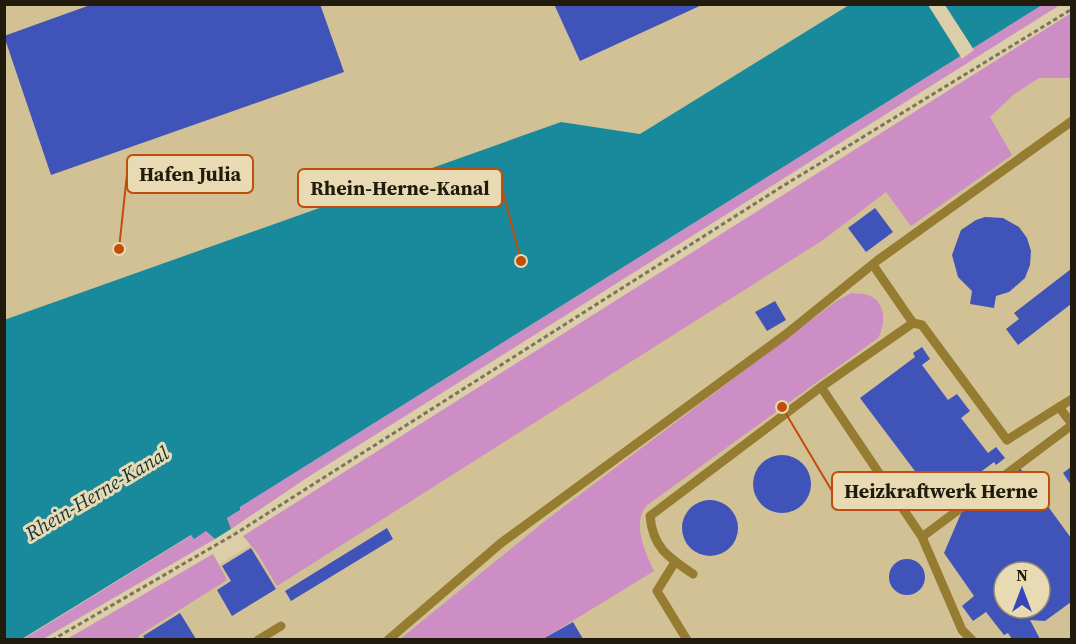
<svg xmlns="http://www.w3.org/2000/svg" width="1076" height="644" font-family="'Source Serif 4',serif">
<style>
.built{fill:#d1c194;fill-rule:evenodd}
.green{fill:#cd8dc5}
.water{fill:#188a9c}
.pier{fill:#dbcea8}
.building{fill:#3f53b8;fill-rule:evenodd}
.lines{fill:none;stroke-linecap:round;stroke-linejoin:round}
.path{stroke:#7d745a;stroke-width:3;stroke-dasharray:4.5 3;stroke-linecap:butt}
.service{stroke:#957c30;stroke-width:9}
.labels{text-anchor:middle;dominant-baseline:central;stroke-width:6;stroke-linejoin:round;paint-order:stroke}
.water-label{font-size:20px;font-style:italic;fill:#16353b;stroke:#e8dbb4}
.leader{fill:none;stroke:#c04d0c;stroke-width:2}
.callout-dot{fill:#c04d0c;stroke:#e8dbb4;stroke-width:2}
.callout{fill:#e8dbb4;stroke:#c04d0c;stroke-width:2}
.callout-label{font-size:20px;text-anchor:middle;font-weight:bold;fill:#201b0c}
</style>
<rect width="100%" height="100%" fill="#dbcea8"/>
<path class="built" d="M4,5H849L640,134L561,122L5,320Z
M1071,39V639L113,640L210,570ZM1004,572H1040V608H1004Z"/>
<path class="green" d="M1042,5H1060L308,477L231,529L227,518L240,510V507Z
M1071,13V78H1039L1013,95L990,117L1012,155L911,226L886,192L823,240L277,586L258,554L243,536Z
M851,293C856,294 865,293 870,296C887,303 885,326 878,338L646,506C632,524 645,552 654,571L543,639L399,640L545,521L835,302Z
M206,531L215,539L43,639L22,640L192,535L194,538Z
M213,554L227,580L138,636L140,639H67Z"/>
<path class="water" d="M849,5H1042L240,507V510L227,518L231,529L215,539L206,531L194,539L191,535L22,639H5L4,320L561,122L640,134Z"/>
<path class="pier" d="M928,5H945L974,50L962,59Z"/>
<path class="building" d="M93,4H320L344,72L51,175L4,36Z
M554,4H704L580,61Z
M875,208L893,232L866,252L848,228Z
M985,217L1003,218L1019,227L1027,238L1031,251L1030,265L1025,278L1009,292L996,296L994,308L970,304L972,291L958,277L952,255L961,230L976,220Z
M1071,269V304L1018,345L1006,329L1019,319L1014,313Z
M775,301L786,320L767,331L755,312Z
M922,347L930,359L922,365L948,400L957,394L970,411L961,418L988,453L996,447L1005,458L996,465L994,462L939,503L860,398L915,357L913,353Z
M753 484a29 29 0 1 1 58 0a29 29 0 1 1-58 0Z
M1071,467V485L1063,473Z
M1020,468L1071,538V602L1045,621L1030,620L1040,639H1012L1008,633L1004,635L986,612L973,621L962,606L974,596L944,553L962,511ZM1004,572H1040V608H1004Z
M682 528a28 28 0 1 1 56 0a28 28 0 1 1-56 0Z
M387,528L393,539L291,601L285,591Z
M251,548L276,589L232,616L217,590L231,581L222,566Z
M889 577a18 18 0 1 1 36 0a18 18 0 1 1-36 0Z
M180,613L196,639H145L143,636Z
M573,622L583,639H543Z"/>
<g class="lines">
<path class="path" d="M52,640L235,534L778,189L1072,9"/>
<path class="service" d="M873,265L913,323L821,387L922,537L962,630L972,640
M913,323L922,325L1007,440L1059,407
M1072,399L1059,407L1072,424
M922,537L1072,425
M675,562L657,591L687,640
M693,574C668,557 653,548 650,516L821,387
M258,640L281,626
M388,640L501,543L785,335L878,260L1072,121"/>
</g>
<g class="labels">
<g class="water-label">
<text transform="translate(97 493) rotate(-31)">Rhein-Herne-Kanal</text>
</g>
</g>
<path class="leader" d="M119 249L127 174M521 261L502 188M782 407L832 491"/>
<g class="callout-dot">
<circle cx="119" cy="249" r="6"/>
<circle cx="521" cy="261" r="6"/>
<circle cx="782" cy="407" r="6"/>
</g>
<g class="callout">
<rect x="127" y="155" width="126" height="38" rx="6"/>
<rect x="298" y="169" width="204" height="38" rx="6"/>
<rect x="832" y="472" width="217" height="38" rx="6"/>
</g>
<g class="callout-label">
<text x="190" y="181">Hafen Julia</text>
<text x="400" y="195">Rhein-Herne-Kanal</text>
<text x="941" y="498">Heizkraftwerk Herne</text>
</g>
<rect width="1076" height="644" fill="none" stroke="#201b0c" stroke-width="12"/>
<g transform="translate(1022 590)"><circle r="28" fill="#e8dbb4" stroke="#988e71" stroke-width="1.5"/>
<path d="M0-4.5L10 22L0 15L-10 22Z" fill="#3646b9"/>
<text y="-9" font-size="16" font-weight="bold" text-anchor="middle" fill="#201b0c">N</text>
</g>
</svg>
